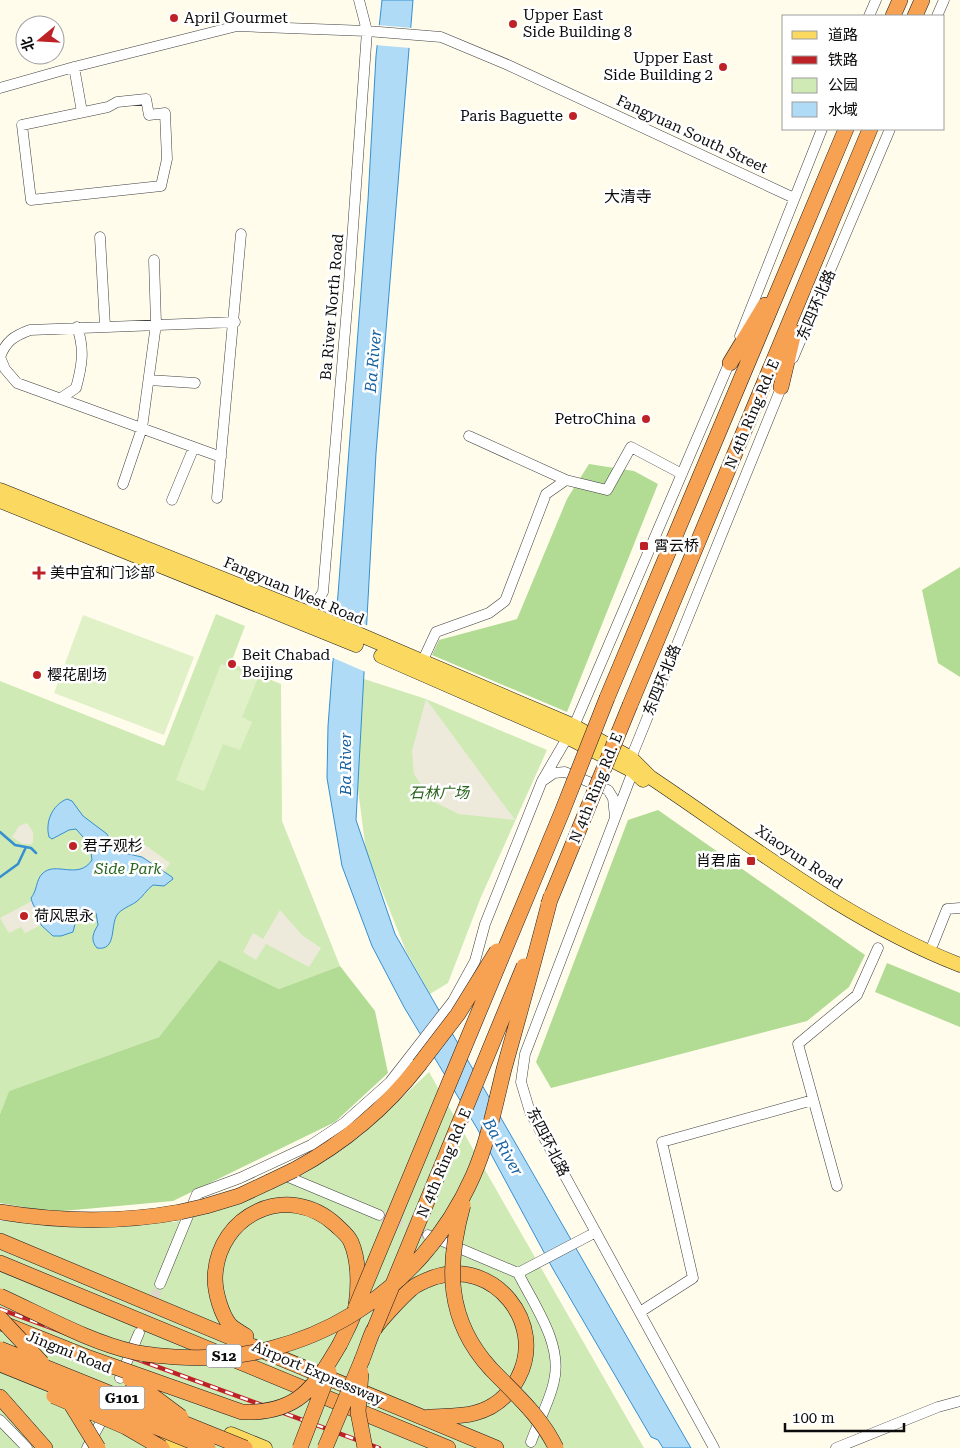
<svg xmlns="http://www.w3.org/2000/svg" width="960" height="1448" font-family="'Roboto Serif','Noto Sans SC',serif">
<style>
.green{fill:#cfeab5}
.forest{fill:#b2db94}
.pitch{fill:#e1f1c7}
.plaza{fill:#eeeadb}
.water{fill:#b0dbf7;stroke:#358fd0}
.pier{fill:#fffcec}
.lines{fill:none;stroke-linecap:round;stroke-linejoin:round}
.stream{stroke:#358fd0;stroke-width:2.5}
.minor-tunnel{stroke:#dbd8ca;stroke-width:10;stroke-dasharray:10 5;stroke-linecap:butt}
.minor-casing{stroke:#3f3f3f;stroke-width:11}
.major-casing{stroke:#1d1d1d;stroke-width:15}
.highway-casing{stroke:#1d1d1d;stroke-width:16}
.minor{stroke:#fff;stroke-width:10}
.major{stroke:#fbd860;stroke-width:14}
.highway{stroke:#f7a152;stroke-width:15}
.rail-casing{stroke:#bf2226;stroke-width:4.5}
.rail{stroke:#fff;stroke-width:2.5;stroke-dasharray:8;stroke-linecap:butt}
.highway-bridge-casing{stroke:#1d1d1d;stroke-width:16;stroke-linecap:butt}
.highway-bridge{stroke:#f7a152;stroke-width:15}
.poi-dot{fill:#bf2226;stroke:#fff;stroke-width:2}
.labels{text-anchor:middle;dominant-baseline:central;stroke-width:5;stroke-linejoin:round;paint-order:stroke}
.shield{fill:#fff;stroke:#555;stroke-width:1}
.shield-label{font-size:14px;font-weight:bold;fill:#0c0c0c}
.poi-label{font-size:15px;fill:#0c0c0c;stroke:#fff;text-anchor:start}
.street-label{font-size:15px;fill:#0c0c0c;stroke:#fff}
.park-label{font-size:15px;font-style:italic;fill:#29651c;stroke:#fff}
.neighbourhood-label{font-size:16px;fill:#0c0c0c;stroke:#fff}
.water-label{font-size:16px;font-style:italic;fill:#1460a0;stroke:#fff}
</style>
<rect width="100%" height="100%" fill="#fffcec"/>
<path class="green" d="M216,614L245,626L231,663L281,684L282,821L340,966L279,989L219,960L159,1037L9,1091L0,1114V681L164,746Z
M358,677L426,699L547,750L481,897L448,983L430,994L406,951L366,851L356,774Z
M429,1072L644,1448H0V1221L175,1222L304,1174L362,1135Z"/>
<path class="forest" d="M589,464L634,471L658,484L567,712L432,655L439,640L517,619L567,499Z
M960,567V677L938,663L922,590Z
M658,810L865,955L849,987L807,1021L551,1088L536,1062L628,820Z
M219,960L279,989L340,966L375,1011L388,1073L335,1122L173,1201L52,1212L0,1203V1114L9,1091L159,1037Z
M887,963L960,993V1027L875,992Z"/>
<path class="pitch" d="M83,615L194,657L164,735L54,693Z
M221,664L258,678L242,717L252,722L240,750L223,744L204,791L176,780Z"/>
<path class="plaza" d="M426,699L515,820L459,814L432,801L414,774L412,751Z
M27,823L33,832V841L32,844H23L12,837L19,826Z
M127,844L145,845L170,863L164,872L142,857L115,851L116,848L122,852L125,851Z
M32,901L41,919V925L25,933L21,927L9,933L0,918Z
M280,910L302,935L321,948L309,967L266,944L256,960L243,952L253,933L263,939Z"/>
<path class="water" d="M382,0H413L376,453L356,820L395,934L691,1448H663L658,1440L651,1437L553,1269L478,1130L404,1007L372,946L342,866L327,778L328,726L368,200L376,56Z
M67,799L72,801L83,816L107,834L115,851L142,857L172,877L173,879L164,886L153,885C146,890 143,897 136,902C130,906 121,909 117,915C110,926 117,951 97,948C90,940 93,933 98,925L96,913C89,911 84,912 77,916L73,932L61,936H53L41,925C41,915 33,908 31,898C37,891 36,880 42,874C55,860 78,881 92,860L90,845L76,829L69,830L52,839L49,837C45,822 52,805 67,799Z"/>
<path class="pier" d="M377,25L412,28L410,48L375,45Z
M335,612L371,627L368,673L331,657Z"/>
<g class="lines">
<path class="stream" d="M0,832L15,845L31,848L36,853
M0,877L18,864L26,847"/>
<path class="minor-tunnel" d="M379,1215L428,1235
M142,1327L160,1284"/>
<defs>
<path id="minor" d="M869,16L876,0
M937,16L944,0
M74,67L82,112
M0,88L74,67L237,26L367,31L441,37L508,65L794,198
M146,99L149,115L165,113L167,159L161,186L31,200L22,125L108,107L117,102Z
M100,237L105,326
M740,336L822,129
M0,357L5,369L17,383L221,457
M0,357C6,341 14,336 30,330L235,322
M793,358L890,129
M149,380L195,383
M61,398L76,388C82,366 85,349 77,327
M469,436L566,480
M123,484L142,428L156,324L154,260
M217,498L241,234
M172,500L194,447
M309,614L323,592L349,284L367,31L359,0
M422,662L436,632L489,613L505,601L546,494L566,480L607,490L631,447L682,474
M544,780L554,773L565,772L608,790L613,798L615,817
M933,944L947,909L960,908
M281,1174L379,1215
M837,1186L798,1044L857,995L878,948
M428,1235L518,1273C534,1305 563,1344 554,1381C550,1401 538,1422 531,1442
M518,1273L596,1232
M160,1284L197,1194L240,1178L311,1145L344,1123L390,1082L453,1001L475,961L485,924L542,781L574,726L731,359
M640,1312L693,1278L662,1142L813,1100
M120,1378L139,1333
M0,1420L27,1448
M87,1448L102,1420
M714,1448L530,1112L521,1082L525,1054L633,771L631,758L783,383
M836,1448L938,1407L960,1401"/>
<path id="major" d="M0,490L316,616L574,726L631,758L650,777C750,844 847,921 960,965
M0,501L356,645
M381,656L569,738L633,771L643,780
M231,1434L265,1448
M164,1438L188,1448"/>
<path id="highway" d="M893,16L900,0
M915,16L922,0
M730,363L765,305
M781,387L794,332
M607,698L846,129
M630,705L870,129
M294,1170C344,1143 384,1110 419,1065
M206,1206L239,1196L269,1182
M0,1212C60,1222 120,1223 180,1212
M0,1241L496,1448
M0,1263L448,1448
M4,1324L84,1356
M246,1336C241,1333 234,1329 230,1325C221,1314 215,1292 215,1278C217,1214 288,1181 336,1225C341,1230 348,1235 351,1242C359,1260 359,1286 356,1306C354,1318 345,1333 340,1344
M362,1360C366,1350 369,1340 373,1331C380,1320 401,1298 411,1289C418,1283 427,1280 435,1277C494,1258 547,1324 518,1378C509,1395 494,1408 475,1413C460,1417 444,1416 429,1417
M0,1397L45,1448"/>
</defs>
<use href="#minor" class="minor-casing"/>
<use href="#major" class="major-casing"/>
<use href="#highway" class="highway-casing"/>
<use href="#minor" class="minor"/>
<use href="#major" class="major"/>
<use href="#highway" class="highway"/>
<defs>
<path id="rail" d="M0,1309L379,1448"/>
</defs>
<use href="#rail" class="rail-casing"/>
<use href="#rail" class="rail"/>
<defs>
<path id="highway-bridge" d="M548,905L630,705
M419,1065L458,1014L497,951
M269,1182L294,1170
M463,1205C446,1266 446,1320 491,1369C515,1394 541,1416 556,1448
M180,1212L206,1206
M0,1296C42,1315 89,1342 134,1352C147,1355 162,1356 176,1357C305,1366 421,1293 473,1176C488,1142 495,1105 504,1069C520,1012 536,954 551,896
M356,1307L562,812L607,698
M0,1318L42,1363
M374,1330L524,966
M0,1349L245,1448
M84,1356L242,1412C298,1414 314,1388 340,1344
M0,1364L208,1448
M361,1373L358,1412L365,1448
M130,1379L181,1417
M54,1396L126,1427L162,1448
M71,1404L98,1448
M300,1448L329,1372
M325,1448L362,1360"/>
</defs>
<use href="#highway-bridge" class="highway-bridge-casing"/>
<use href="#highway-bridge" class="highway-bridge"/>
</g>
<g class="poi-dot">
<circle cx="174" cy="18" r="5"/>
<circle cx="513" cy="24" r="5"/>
<circle cx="723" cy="67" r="5"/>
<circle cx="573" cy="116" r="5"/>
<circle cx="646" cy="419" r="5"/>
<rect x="639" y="541" width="10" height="10" rx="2.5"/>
<path d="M36.5 565.5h5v5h5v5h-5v5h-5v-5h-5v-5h5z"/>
<circle cx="232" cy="664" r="5"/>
<circle cx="37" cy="675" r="5"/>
<circle cx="73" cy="846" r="5"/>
<rect x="746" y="856" width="10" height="10" rx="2.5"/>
<circle cx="24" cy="916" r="5"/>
</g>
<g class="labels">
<g class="shield">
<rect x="206.5" y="1344.5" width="35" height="23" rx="4"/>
<rect x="99.5" y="1386.5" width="45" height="23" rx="4"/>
</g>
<g class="shield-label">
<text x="224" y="1356">S12</text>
<text x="122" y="1398">G101</text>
</g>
<g class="poi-label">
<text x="523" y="15">Upper East<tspan x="523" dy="17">Side Building 8</tspan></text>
<text x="184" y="18">April Gourmet</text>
<text x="713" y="58" text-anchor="end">Upper East<tspan x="713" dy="17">Side Building 2</tspan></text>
<text x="563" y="116" text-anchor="end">Paris Baguette</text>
<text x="636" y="419" text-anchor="end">PetroChina</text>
<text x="654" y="546">霄云桥</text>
<text x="50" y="573">美中宜和门诊部</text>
<text x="242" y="655">Beit Chabad<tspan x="242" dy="17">Beijing</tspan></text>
<text x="47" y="675">樱花剧场</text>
<text x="83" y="846">君子观杉</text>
<text x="741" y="861" text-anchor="end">肖君庙</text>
<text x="34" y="916">荷风思永</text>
</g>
<g class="street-label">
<text transform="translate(692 134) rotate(25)">Fangyuan South Street</text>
<text transform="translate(816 305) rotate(-67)">东四环北路</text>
<text transform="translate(332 307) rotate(-85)">Ba River North Road</text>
<text transform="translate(752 414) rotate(-67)">N 4th Ring Rd. E</text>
<text transform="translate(294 591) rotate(23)">Fangyuan West Road</text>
<text transform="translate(662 680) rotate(-68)">东四环北路</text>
<text transform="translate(596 788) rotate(-68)">N 4th Ring Rd. E</text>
<text transform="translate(799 857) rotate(34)">Xiaoyun Road</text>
<text transform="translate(548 1142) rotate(63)">东四环北路</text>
<text transform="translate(444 1163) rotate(-67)">N 4th Ring Rd. E</text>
<text transform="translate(69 1352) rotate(22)">Jingmi Road</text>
<text transform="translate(318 1373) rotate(23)">Airport Expressway</text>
</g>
<g class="park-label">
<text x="439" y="793">石林广场</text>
<text x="128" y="869">Side Park</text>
</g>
<g class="neighbourhood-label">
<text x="628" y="196">大清寺</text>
</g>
<g class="water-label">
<text transform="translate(373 361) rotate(-85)">Ba River</text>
<text transform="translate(345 764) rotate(-90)">Ba River</text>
<text transform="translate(503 1147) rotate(60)">Ba River</text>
</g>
</g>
<rect x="782" y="15" width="162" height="115" fill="#ffffff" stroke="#9e9e9e"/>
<rect x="792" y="31" width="25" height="8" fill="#fbd860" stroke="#9e9e9e"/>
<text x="828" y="40" font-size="15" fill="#0c0c0c">道路</text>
<rect x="792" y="56" width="25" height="8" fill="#bf2226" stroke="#9e9e9e"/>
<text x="828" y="65" font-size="15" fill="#0c0c0c">铁路</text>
<rect x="792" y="78" width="25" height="15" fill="#cfeab5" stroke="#9e9e9e"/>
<text x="828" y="90" font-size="15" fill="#0c0c0c">公园</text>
<rect x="792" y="102" width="25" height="15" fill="#b0dbf7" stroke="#9e9e9e"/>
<text x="828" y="115" font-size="15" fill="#0c0c0c">水域</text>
<g transform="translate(40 40) rotate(252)"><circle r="24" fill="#ffffff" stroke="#9e9e9e"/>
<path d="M0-4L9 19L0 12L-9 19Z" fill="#bf2226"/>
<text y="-8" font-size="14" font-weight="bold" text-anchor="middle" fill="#0c0c0c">北</text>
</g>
<path d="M785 1423v8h119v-8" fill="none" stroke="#0c0c0c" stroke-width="2.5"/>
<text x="792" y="1423" font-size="15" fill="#0c0c0c" stroke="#ffffff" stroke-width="4" paint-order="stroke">100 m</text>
</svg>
